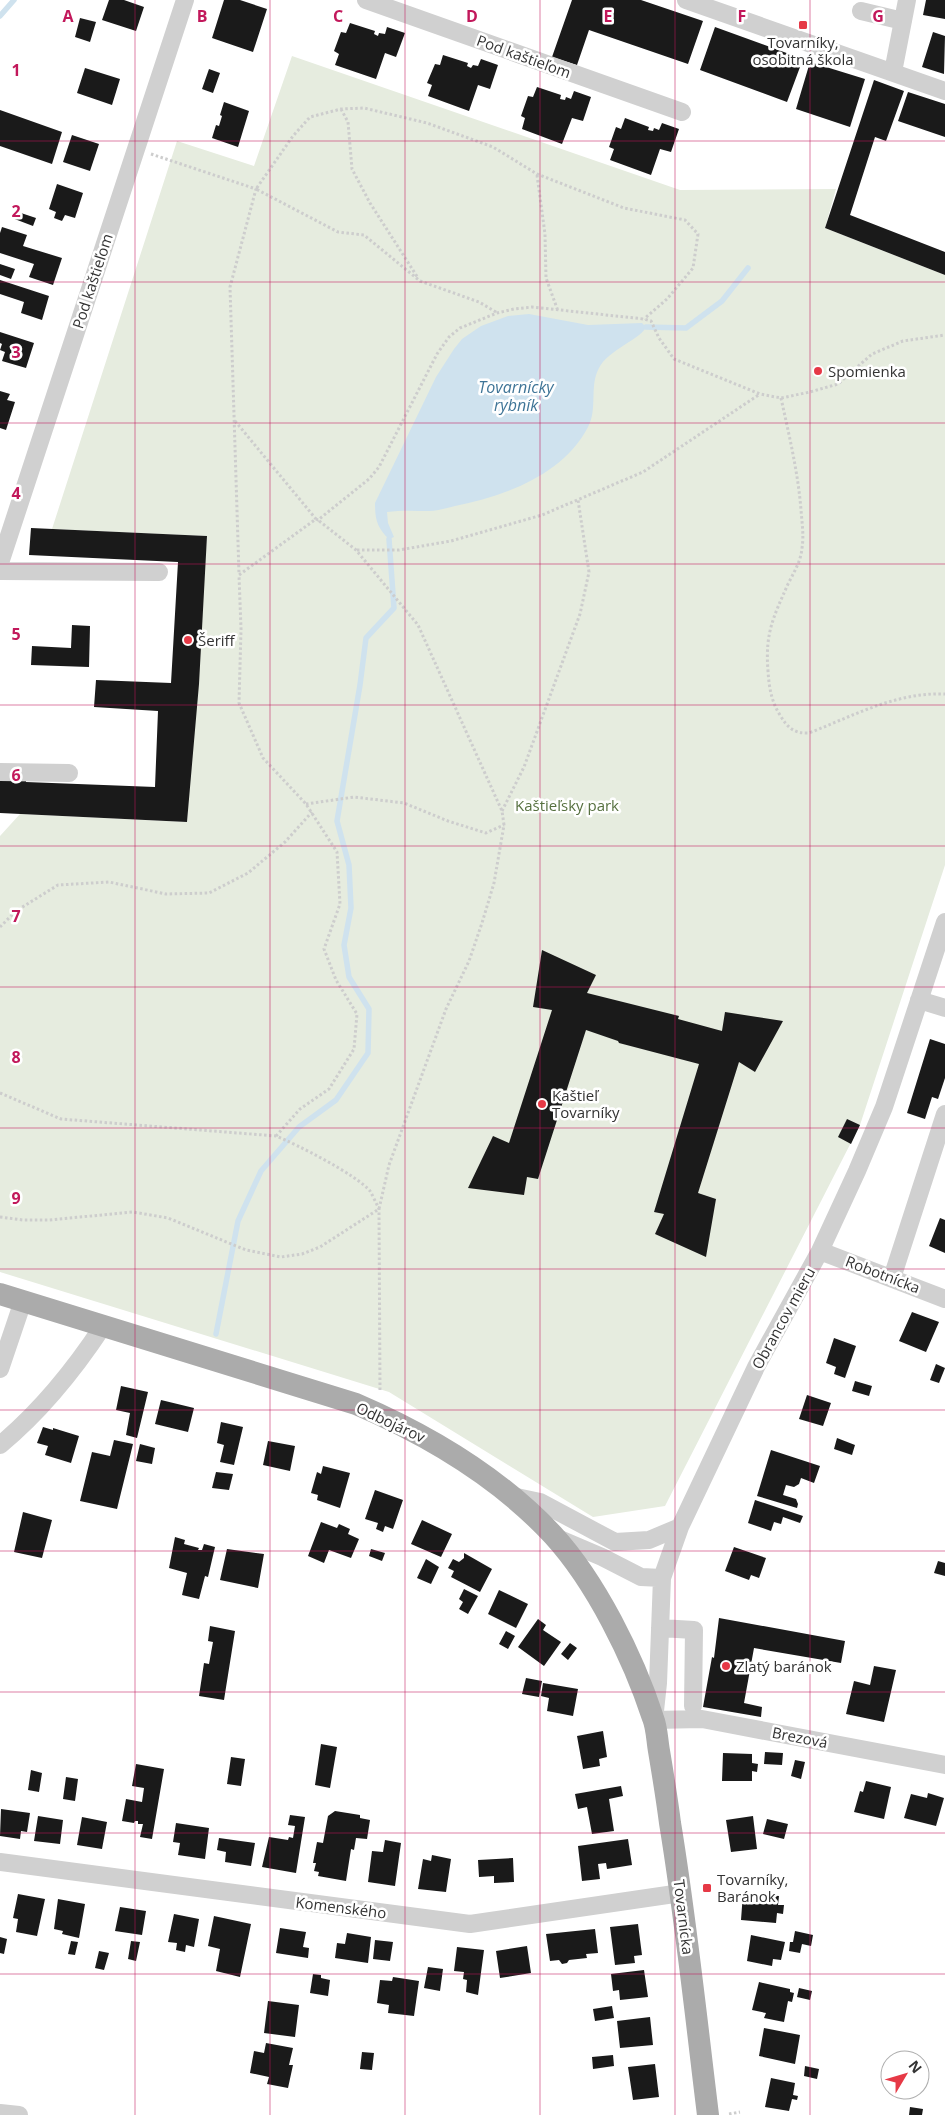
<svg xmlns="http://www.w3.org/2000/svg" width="945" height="2115" font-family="'Open Sans',sans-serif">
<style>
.green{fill:#e6ecdf}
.water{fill:#cfe2ee}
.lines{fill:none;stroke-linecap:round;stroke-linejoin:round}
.stream{stroke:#cfe2ee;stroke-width:5.5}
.building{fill:#1a1a1a}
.path{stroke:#cdcdcd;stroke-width:3;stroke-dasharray:2.5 2.5;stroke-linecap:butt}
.minor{stroke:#d0d0d0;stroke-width:18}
.major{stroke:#ababab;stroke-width:22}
.grid{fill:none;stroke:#c2185b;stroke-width:1;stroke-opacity:0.55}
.poi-dot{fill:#e63946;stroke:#fff;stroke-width:2}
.labels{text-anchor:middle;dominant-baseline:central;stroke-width:5;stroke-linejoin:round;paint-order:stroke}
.poi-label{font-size:15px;fill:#333;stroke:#fff;text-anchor:start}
.street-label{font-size:15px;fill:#333;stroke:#fff}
.park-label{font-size:15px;fill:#56703f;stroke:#fff}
.water-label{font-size:16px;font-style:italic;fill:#3f7597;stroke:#fff}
.grid-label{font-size:16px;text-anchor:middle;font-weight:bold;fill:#c2185b;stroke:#fff;stroke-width:5;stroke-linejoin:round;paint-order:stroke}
</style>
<rect width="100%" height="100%" fill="#fff"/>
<path class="green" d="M292,56L680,190L836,189L825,228L945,275V865L860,1125L665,1506L593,1517L389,1392L0,1272V836L20,814L187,822L207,536L52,529L177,141L254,166Z"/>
<path class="water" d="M529,314L588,325L642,323L646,327C641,339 608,350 599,368C589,386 598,409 588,427C563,475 505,496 455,506C447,508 438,511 429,511C415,511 402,510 387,512L388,523L394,537L389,539C377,528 375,519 375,503L436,377L454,349L462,339L481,326L508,316Z"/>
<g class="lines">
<path class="stream" d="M0,16L14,0
M646,327L686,328L722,301L748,268
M216,1334L238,1221L261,1171L299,1127L336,1100L368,1053L369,1009L349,977L344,945L351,908L349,865L337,821L360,685L366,638L394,608L389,539"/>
</g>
<path class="building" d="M109,0H124L144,7L136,31L102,20Z
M224,0H240L267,9L253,52L212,38Z
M572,0H641L703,21L688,64L589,30L577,65L552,57Z
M926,0H945V19L923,15Z
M80,18L96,22L90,42L75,37Z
M350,23L375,31L374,34L378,36L379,33L385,34L387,27L405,33L396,57L385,53L376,79L335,65L339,54L334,51L341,32L346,33Z
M715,27L803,59L787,102L700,70Z
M933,32L945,36L944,74L922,67Z
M443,55L468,63L467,66L471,68L473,65L478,66L481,59L498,65L490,89L478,85L469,111L428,96L432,85L427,83L435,64L440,65Z
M810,62L865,79L850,127L796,109Z
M85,68L120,79L112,105L77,93Z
M209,69L220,73L213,93L202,89Z
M874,80L904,91L886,141L875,137L850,215L945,252V275L825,228Z
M537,87L561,95L560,99L565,100L566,97L571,99L574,91L591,97L583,121L572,118L562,144L522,129L525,118L521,116L528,96L533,97Z
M908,92L945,104V137L898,121Z
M224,102L249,111L238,147L212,138L216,125L219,126L222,116L220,115Z
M0,110L62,132L52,164L0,146Z
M625,118L649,127L648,130L653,131L654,128L659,130L662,123L679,129L671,152L660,149L651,175L610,160L614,149L609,147L616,127L621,129Z
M72,135L99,144L90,171L63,162Z
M57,184L83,193L75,218L65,215L62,221L54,218L56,212L49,209Z
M15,211L36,218L33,226L12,218Z
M2,227L27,235L23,246L62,258L53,285L29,277L34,264L0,253V233Z
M0,264L15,269L11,279L0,275Z
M0,280L49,296L42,320L21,313L24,302L0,294Z
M0,332L34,343L26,368L2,361L5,352L0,350L2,344L0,343Z
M0,391L10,394L7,400L15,402L6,430L0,428Z
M31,528L207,536L199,684L187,822L0,813V776L26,778V782L155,787L158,711L94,707L96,680L171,683L178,562L29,555Z
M72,625L90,626L89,667L31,665L32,646L71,648Z
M542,950L596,975L587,993L679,1016L678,1019L722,1031L725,1012L783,1021L755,1072L739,1062L698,1193L716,1199L706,1257L655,1234L664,1214L654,1212L699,1064L619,1043L618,1041L586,1030L538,1179L527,1177L524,1195L468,1188L493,1136L509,1143L552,1010L533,1007Z
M930,1039L945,1044V1078L938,1099L932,1097L925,1119L907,1113Z
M847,1119L860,1125L851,1144L838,1137Z
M940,1218L945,1220V1253L929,1246Z
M912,1312L939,1322L926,1352L899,1341Z
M834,1338L856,1346L845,1378L834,1374L836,1367L826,1363Z
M936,1364L945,1368L939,1383L930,1380Z
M855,1381L872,1386L869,1396L852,1391Z
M121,1386L148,1392L137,1438L126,1435L130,1413L116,1410Z
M807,1395L831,1403L823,1426L799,1419Z
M161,1400L194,1408L188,1432L155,1424Z
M221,1422L243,1427L234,1465L220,1462L224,1445L217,1443Z
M43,1427L53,1430V1428L79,1436L71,1463L45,1455L48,1446L37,1443Z
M837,1438L855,1445L852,1455L834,1449Z
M114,1440L133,1444L117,1509L80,1501L92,1452L110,1456Z
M268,1441L295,1446L290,1471L263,1465Z
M140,1444L155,1448L152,1464L136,1461Z
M771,1450L820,1466L814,1483L801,1478L799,1484L794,1487L786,1485L783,1495L796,1499L798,1504L797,1508L757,1496Z
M323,1466L350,1473L340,1508L317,1500L318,1495L311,1493L317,1472L321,1474Z
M216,1472L233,1474L229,1490L212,1488Z
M375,1490L403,1500L393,1529L385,1526L383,1532L376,1529L378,1523L365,1519Z
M755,1500L803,1516L800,1523L783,1517L781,1524L774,1522L771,1531L748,1523Z
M23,1512L52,1520L42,1558L14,1552Z
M422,1520L452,1534L441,1557L411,1544Z
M321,1522L337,1528L339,1524L350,1529L348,1534L359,1539L351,1558L329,1550L324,1563L308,1556Z
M175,1537L185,1540L184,1544L199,1548L198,1550H202L204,1544L215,1547L208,1577L205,1576L199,1599L182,1595L187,1573L169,1568Z
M734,1547L766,1558L759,1578L751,1575L749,1580L725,1571Z
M227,1549L264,1554L258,1588L220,1580Z
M371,1549L385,1553L382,1561L369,1556Z
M464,1553L492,1569L480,1592L451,1577L454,1571L448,1568L453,1559L459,1562L464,1558Z
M426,1559L439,1567L431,1584L417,1578Z
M938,1561L945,1563V1576L934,1573Z
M464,1589L478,1596L468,1614L459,1609L463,1602L459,1599Z
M499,1590L528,1604L516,1628L488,1614Z
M719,1618L845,1641L841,1663L754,1648L744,1703L762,1707L761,1717L703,1707L712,1657L714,1658Z
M538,1619L546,1625L543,1630L561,1642L544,1666L518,1647Z
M210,1626L235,1631L224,1700L199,1696L204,1663L209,1664L213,1642L208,1641Z
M506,1631L515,1636L508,1649L499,1644Z
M570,1643L577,1648L568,1660L561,1654Z
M874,1666L896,1670L884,1722L846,1714L854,1681L870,1685Z
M526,1678L542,1681L539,1697L522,1694Z
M543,1683L578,1689L573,1716L547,1711L549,1698L541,1696Z
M603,1731L607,1757L599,1759L600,1766L583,1769L577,1736Z
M321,1744L337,1747L330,1788L315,1785Z
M765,1752L783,1753L782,1765L764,1764Z
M723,1753L752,1754V1763L758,1764L757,1772L752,1771V1781H722Z
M231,1757L245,1759L241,1786L227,1784Z
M795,1760L805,1762L801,1779L791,1776Z
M136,1764L164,1769L152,1839L140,1837L143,1824H138V1821H135L134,1823L122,1821L126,1799L142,1802L144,1788L132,1786Z
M31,1770L42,1773L39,1792L28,1790Z
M66,1777L78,1779L75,1801L63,1799Z
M866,1781L891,1787L884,1819L854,1812L860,1791L863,1792Z
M621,1786L623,1796L609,1799L614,1831L592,1834L587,1807L578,1809L575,1794Z
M928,1793L944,1798L936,1826L904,1818L911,1794L927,1798Z
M1,1809L30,1813L27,1832L21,1831L20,1839L0,1836Z
M335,1811L360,1815V1818L370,1820L367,1839L356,1838L354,1850L351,1849L346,1881L318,1876L319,1872L314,1871L316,1863H313L317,1842L323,1843L328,1816Z
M290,1815L305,1817L296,1873L262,1867L269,1837L288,1840L289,1837L293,1838L295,1826L288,1825Z
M38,1816L63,1820L60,1844L34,1841Z
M753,1816L757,1849L731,1852L726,1820Z
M82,1817L107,1822L102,1849L77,1845Z
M767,1819L788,1824L784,1839L763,1834Z
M176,1823L209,1828L205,1859L178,1855L180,1843L173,1842Z
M219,1838L255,1843L251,1866L225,1862L226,1852L217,1850Z
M628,1839L632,1865L607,1869L606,1863L598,1864L600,1879L582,1881L578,1846Z
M385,1840L401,1843L395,1886L368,1882L372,1851L383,1852Z
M432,1855L451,1859L446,1892L418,1889L423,1859L431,1861Z
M513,1858L514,1882L494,1883V1876L479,1877L478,1860Z
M743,1893L779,1896L778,1905H784L783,1914L777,1913L776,1923L741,1920Z
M18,1894L45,1899L37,1936L16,1932L18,1919L13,1918Z
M58,1899L85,1904L79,1938L62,1934L63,1931L54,1929Z
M120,1907L146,1911L142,1935L115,1931Z
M174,1914L199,1919L194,1947L186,1945L185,1952L176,1950L177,1943L168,1942Z
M214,1916L251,1924L240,1977L216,1971L220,1949L208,1946Z
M638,1924L642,1955L634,1956L635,1963L615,1965L610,1927Z
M280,1928L306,1932L303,1947L309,1948L308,1958L276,1953Z
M595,1929L598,1953L586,1954L587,1958L569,1960L567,1963L562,1964L559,1960L550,1961L546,1934Z
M795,1931L813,1935L811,1946L802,1944L800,1953L789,1951L790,1942H793Z
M347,1933L371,1937L368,1963L335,1958L337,1943L345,1944Z
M751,1935L785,1942L781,1960L773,1959L772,1966L747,1961Z
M0,1937L7,1939L4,1954L0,1953Z
M375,1940L393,1942L390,1961L373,1959Z
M71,1941L78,1942L75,1955L68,1954Z
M131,1941L140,1942L136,1961L128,1959Z
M527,1946L531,1973L500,1978L496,1951Z
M457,1947L484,1950L478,1995L466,1992L467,1980L463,1979L464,1972L454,1971Z
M99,1951L109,1953L104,1970L95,1968Z
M428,1967L443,1969L440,1991L424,1988Z
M644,1970L648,1997L620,2000L619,1990L613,1991L611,1974Z
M313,1974L321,1975V1978L330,1980L328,1996L310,1993Z
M393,1977L419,1981L414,2016L388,2013L389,2005L377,2003L380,1980L392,1981Z
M759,1982L790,1989V1992L794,1993L792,2002L788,2001L784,2022L764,2018L766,2013L752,2010Z
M799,1988L812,1991L810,2000L797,1997Z
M268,2001L299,2005L295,2037L264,2033Z
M612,2006L614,2018L595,2021L593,2009Z
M650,2017L653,2045L620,2048L617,2021Z
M764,2028L800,2035L795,2064L759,2056Z
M266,2043L293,2048L289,2065H293L288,2088L267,2084L269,2077L250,2073L254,2051L264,2053Z
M362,2052L374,2053L372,2070L360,2069Z
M613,2055L614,2066L593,2069L592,2057Z
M655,2064L659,2097L633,2100L628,2067Z
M805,2066L819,2069L817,2079L804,2076Z
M771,2078L795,2083L793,2095L798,2096L797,2100L792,2099L789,2111L765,2107Z
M910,2107L923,2109L922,2115H909Z"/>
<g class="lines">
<path class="path" d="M341,109L348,122L352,169L370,203L418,278
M151,154L256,189L230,287L239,574
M537,175L545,234L546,278L558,311
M496,312L479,302L420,281L364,235L338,232L256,189L293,136L310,117L341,109L364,108L427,123L493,147L537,174L624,208L685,220L698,234L693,268L667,299L644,319
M781,398C789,435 798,472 801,510C802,523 804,536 802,548C801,561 794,572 788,584C773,618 765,633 768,671C769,686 771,701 780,715C787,727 794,734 809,733C853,716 896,692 945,694
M235,421L316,519
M357,550H399L451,541L542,515L643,472L760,394
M306,804L354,797L404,803L448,821L486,833L504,825
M502,811L524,767L580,614L589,572L578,500
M0,927L16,911L58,885L109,882L166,894L209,893L248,873L285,842L312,812
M0,1093L61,1119L276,1136C296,1144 357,1175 370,1191C373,1196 376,1203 379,1209L380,1392
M276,1136L300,1109L329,1089L354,1049L357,1014L336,980L324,949L340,904L337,852L306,804L263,758L239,703L241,629L239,575L316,519L318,520L369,479L379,467L437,354L449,337L460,328L497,313L514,309L532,307L644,319L651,321L659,338L674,359L760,394L781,398L810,392L838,384L872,354L903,341L945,335
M0,1217L23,1220H49L133,1212L168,1218L246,1250L281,1257L302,1254L320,1247L379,1209L389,1165L446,1009L469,961L482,923L494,883L504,825L502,811L418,625L356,550L318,520
M729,2114L740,2112"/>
<path class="minor" d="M366,0L682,112
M686,0L945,91
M861,11L903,21
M893,72L907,0
M0,563L185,0
M0,571L159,572
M0,772L69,773
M945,922L884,1107L857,1171L820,1251L756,1367L680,1527L662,1578L658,1683L654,1720L702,1719L945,1765
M919,1000L945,1008
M820,1251L945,1299
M892,1278L945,1114
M0,1369L23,1301
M0,1445C41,1411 74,1370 103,1326
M512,1496L540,1502L615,1542L649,1540L680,1527
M555,1537L602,1557L641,1577L662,1578
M660,1628L694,1630L693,1706
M0,1862L470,1924L681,1893
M0,2113L19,2115"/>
<path class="major" d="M0,1294L356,1404C428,1435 499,1477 553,1535C596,1582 633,1657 653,1718C657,1728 657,1740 659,1751C663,1775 667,1799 670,1823C686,1920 696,2018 708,2115"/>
</g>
<path class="grid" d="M135,0V2115M270,0V2115M405,0V2115M540,0V2115M675,0V2115M810,0V2115M0,141H945M0,282H945M0,423H945M0,564H945M0,705H945M0,846H945M0,987H945M0,1128H945M0,1269H945M0,1410H945M0,1551H945M0,1692H945M0,1833H945M0,1974H945"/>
<g class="poi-dot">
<rect x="798" y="20" width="10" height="10" rx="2.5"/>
<circle cx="818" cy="371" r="5"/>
<circle cx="188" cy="640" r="5"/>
<circle cx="542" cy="1104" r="5"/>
<circle cx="726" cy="1666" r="5"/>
<rect x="702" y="1883" width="10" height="10" rx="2.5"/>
</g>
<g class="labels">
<g class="poi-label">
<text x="803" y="42" text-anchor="middle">Tovarníky,<tspan x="803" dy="17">osobitná škola</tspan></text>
<text x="828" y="371">Spomienka</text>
<text x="198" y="640">Šeriff</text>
<text x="552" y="1095">Kaštieľ<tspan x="552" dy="17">Tovarníky</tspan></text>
<text x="736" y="1666">Zlatý baránok</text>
<text x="717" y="1879">Tovarníky,<tspan x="717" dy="17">Baránok</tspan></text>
</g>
<g class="street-label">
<text transform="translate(524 56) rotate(20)">Pod kaštieľom</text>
<text transform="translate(92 281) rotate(-72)">Pod kaštieľom</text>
<text transform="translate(883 1274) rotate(21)">Robotnícka</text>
<text transform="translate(783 1318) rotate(-61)">Obrancov mieru</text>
<text transform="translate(391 1422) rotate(25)">Odbojárov</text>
<text transform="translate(800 1737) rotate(11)">Brezová</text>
<text transform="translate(341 1907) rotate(7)">Komenského</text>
<text transform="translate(684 1917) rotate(83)">Tovarnícka</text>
</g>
<g class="park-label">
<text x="567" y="805">Kaštieľsky park</text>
</g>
<g class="water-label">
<text x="516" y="387">Tovarnícky<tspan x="516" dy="18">rybník</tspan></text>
</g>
</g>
<g class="grid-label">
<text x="68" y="22">A</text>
<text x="202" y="22">B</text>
<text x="338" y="22">C</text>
<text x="472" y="22">D</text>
<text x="608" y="22">E</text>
<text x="742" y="22">F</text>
<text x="878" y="22">G</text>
<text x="16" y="76">1</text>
<text x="16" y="217">2</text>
<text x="16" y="358">3</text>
<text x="16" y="499">4</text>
<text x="16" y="640">5</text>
<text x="16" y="781">6</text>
<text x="16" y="922">7</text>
<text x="16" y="1063">8</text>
<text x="16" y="1204">9</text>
</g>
<g transform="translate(905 2075) rotate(52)"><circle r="24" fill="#ffffff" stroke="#adadad"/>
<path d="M0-4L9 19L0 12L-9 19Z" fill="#e63946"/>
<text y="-8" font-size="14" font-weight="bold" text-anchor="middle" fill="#333333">N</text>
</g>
</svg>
